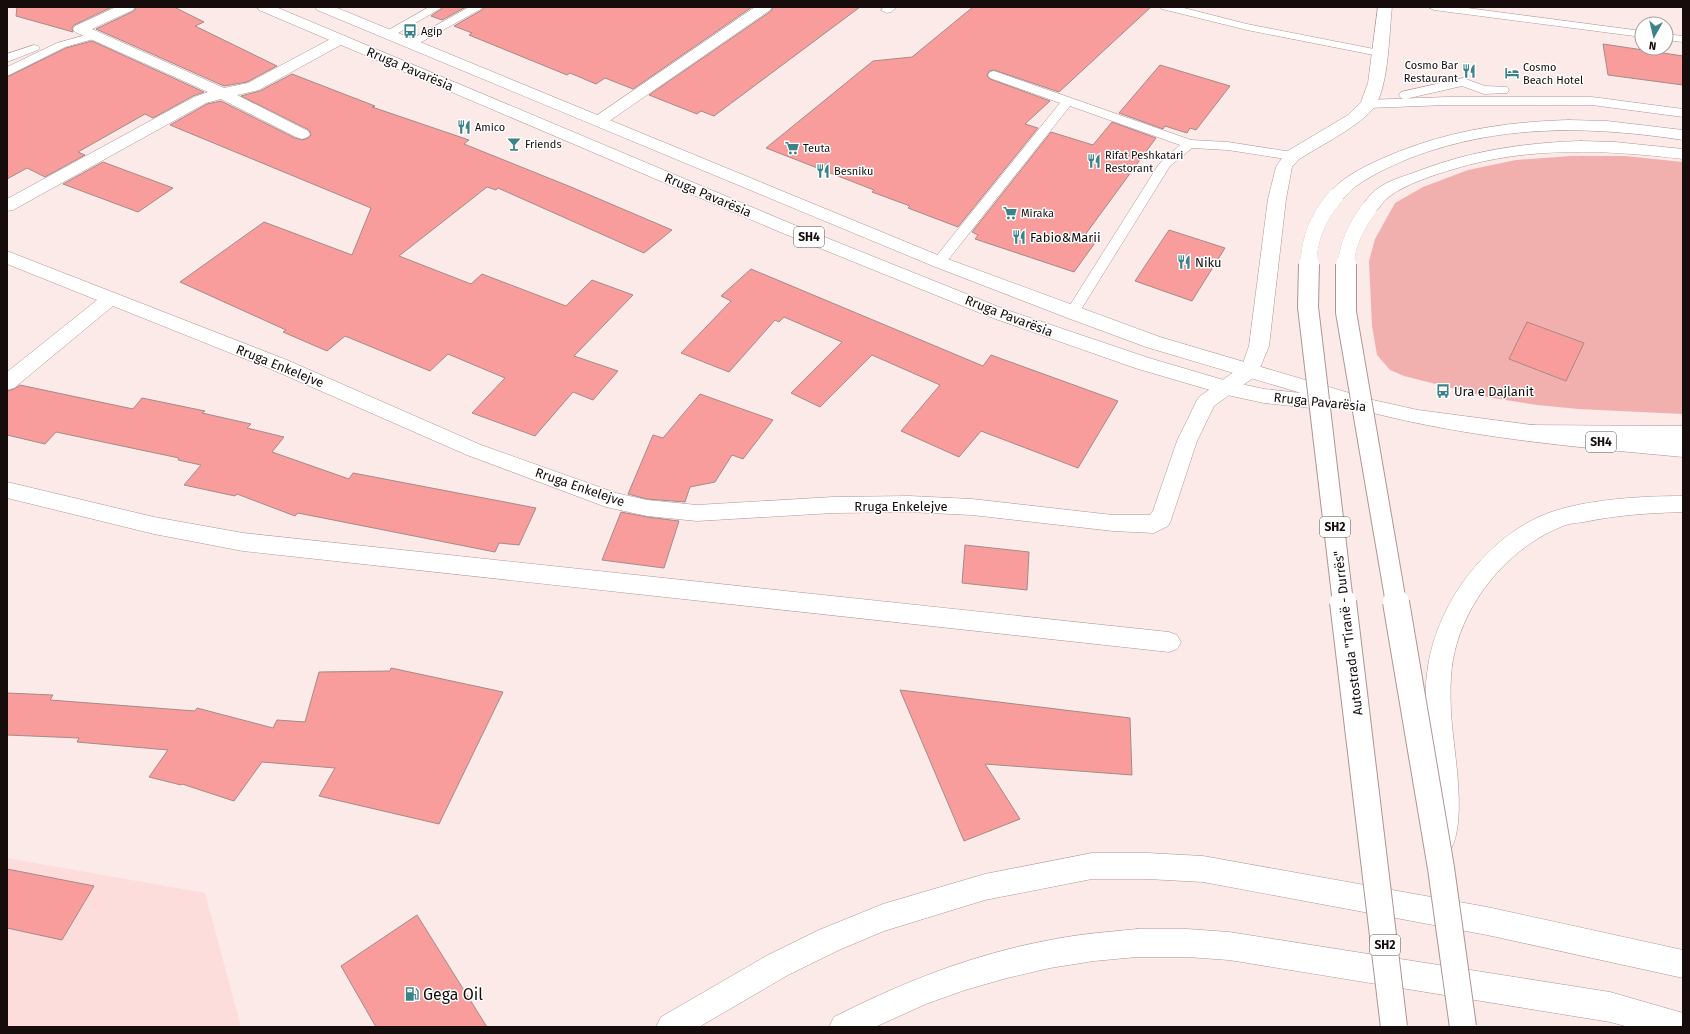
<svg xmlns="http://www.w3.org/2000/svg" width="1690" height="1034" font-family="'Fira Sans',sans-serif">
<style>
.built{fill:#fcdddc}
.green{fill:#f1afae}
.building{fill:#f99d9c;stroke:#a48a88}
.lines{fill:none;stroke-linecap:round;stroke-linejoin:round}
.lane-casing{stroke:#af9493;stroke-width:1}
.street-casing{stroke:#af9493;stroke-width:1}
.primary-casing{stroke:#af9493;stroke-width:1}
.highway-casing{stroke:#af9493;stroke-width:1}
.lane{fill:#fff;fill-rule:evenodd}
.street{fill:#fff;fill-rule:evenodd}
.primary{fill:#fff;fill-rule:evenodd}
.highway{fill:#fff;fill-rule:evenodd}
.highway-bridge-far2-casing{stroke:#af9493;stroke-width:16;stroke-linecap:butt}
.highway-bridge-far1-casing{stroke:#af9493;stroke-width:22;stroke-linecap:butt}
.highway-bridge-casing{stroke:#af9493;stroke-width:28;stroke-linecap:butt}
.highway-bridge-far2{stroke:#fff;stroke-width:16}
.highway-bridge-far1{stroke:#fff;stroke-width:20}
.highway-bridge{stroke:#fff;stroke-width:26}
.labels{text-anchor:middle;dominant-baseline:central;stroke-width:3;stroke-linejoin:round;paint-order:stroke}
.far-poi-label{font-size:11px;fill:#160c0c;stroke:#fff;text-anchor:start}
.shield{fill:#fff;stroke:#5c5555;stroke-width:1}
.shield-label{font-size:12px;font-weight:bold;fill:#160c0c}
.street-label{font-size:13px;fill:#160c0c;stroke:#fff}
.poi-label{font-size:13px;fill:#160c0c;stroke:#fff;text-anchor:start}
.near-poi-label{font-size:16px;fill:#160c0c;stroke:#fff;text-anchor:start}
</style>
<rect width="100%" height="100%" fill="#fceae9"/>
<path class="built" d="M7,858L205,893L241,1027H7Z"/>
<path class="green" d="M1571,156H1625L1683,162V414L1578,409L1537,405L1487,397L1404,376L1390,370L1377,355L1372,326L1369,261L1375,239L1395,203L1423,187L1468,170L1516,160Z"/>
<path class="building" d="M17,7H112L74,25L72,28L73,32L16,16Z
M136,7H174L204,22L195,26L277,66L247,82L224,86L96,29L134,11Z
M444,7H466L442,20L431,16Z
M484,7H752L633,89L605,78L596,84L570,73L567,75L469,35L472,33L454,26L482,10Z
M773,7H860L714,116L701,111L697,114L649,95L771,11Z
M973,7H1151L1059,92L994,70L989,71L987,76L990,79L1050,101L1025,124L1038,128L958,227L908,208L910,206L872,192L874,190L766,148L873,61L912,57Z
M92,41L204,92L193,96L153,118L145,114L78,152L85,155L45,177L27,168L7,179V77L66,48Z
M1603,44L1683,56V85L1608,75Z
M1160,65L1230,86L1196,130L1190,128L1187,133L1165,126L1163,129L1119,113Z
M292,74L375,106L372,107L469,140L464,144L571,187L672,230L644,253L498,188L496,190L487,187L399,256L471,284L482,274L566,306L592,280L633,295L574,356L618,371L593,400L573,392L535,436L472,413L505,378L448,354L430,371L345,336L327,351L283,332L286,330L180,282L264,222L352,255L371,208L170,125L207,104L221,101L295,138L302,140L308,138L311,135L309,130L241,96L260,91Z
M1112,122L1156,138L1085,235L1097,240L1074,272L975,239L978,235L972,232L1051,132L1093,145Z
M103,162L173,188L138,212L63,184Z
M1169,230L1225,248L1192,301L1135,281Z
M751,269L983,366L991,355L1118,401L1078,468L981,431L959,457L901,431L940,385L872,355L820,407L791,393L842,342L784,317L779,322L775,320L729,372L681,353L731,301L721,296Z
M1527,322L1584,343L1566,381L1509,359Z
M20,385L133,409L142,398L205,411L202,413L251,424L247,428L284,437L272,452L349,479L353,473L536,508L519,545L499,543L495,552L298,513L295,516L237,494L235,496L184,485L201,465L178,460L179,458L56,432L45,444L7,435V391L14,389Z
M700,394L773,420L743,459L732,455L715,482L690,487L685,502L647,499L628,494L653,435L663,438Z
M621,512L647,517L679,521L664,568L602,560Z
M965,545L1029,552L1027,590L962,583Z
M391,668L503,692L439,824L319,796L335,768L262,762L234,801L182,784L181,785L149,777L168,750L77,742L79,738L7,735V693L53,695L50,700L195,711L197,708L273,728L277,720L305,722L319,672L390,671Z
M900,690L1130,718L1132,775L985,764L1020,819L964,841Z
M7,869L94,886L62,940L7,928Z
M417,915L487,1027H376L341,966Z"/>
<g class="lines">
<defs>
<path id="lane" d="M429,7H443L393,36H385L383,34L385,32Z
M469,7H483L481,9L416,45H408L406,43L408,41Z
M884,7H897L891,12L887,13L881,10Z
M1160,7H1180L1247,24L1379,50L1383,51L1385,53L1383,55L1379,56L1247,30L1162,9Z
M1428,7H1460L1642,31V37L1434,10Z
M93,33L97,34L99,36L97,38L65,47L7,76V67L57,43Z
M1666,34L1683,36V42L1666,40Z
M34,45L38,46L40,48L38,50L7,62V54Z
M994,71L1191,140L1228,142L1292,152L1297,153L1298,156L1297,159L1292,160L1228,150L1192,148L1170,166L1077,316L1072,318L1067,316L1065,313L1159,164L1180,145L1070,106L944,265L939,266L934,265L932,262L934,259L1060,103L990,78L988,75L990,72Z
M1463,78L1485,86L1507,87L1509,90L1507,93L1484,94L1462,86L1405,99L1401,98L1399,95L1401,92Z
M1447,97H1592L1683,109V117L1592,105H1447L1368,108L1364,107L1362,104L1364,101L1368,100Z"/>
<path id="street" d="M116,7H135L133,10L92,29L224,88L248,83L336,36L341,35L346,36L348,39L346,42L259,90L237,95L308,131L310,134L308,137L302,139L296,137L221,99L206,103L13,210L7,211V199L194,97L208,92L75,32L73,29L75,26Z
M755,7H772L770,10L605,124L599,126L593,124L591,121L593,118Z
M1378,7H1392C1389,33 1389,84 1375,106C1361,126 1319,146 1298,160L1292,167L1286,199L1269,346L1257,375L1214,406L1197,441L1171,520L1168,526L1154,533L1113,531L972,515L909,512L833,513L697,521L647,516L606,507L467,455L273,370L113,306L14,388L7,390V372L97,300L7,264V251L287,360L481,445L616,493L647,500L697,505L833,497L909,496L972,499L1113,515H1150L1153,511L1177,441L1196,402L1199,397L1242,366L1249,346L1268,199L1276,167L1286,152L1348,115L1361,102L1368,83Z
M7,482L154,517L243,533L1169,632L1177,635L1181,642L1177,649L1169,652L243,551L154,534L7,498Z"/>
<path id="primary" d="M257,7H276L792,224L1004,309L1149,358L1227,381L1264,389L1301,393L1146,347L1065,317L933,266L317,10L315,7H335L945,258L1160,337L1373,400L1418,410L1593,433L1683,441V457C1564,446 1444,436 1330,401L1327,407L1320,409L1264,403L1227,395L1135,368L990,317L780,232L259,10Z
M1092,853H1147L1203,856L1487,907L1683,950V978L1487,935L1203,882L1147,879H1092L985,900L884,931L839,950L788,975L699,1027H656L661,1017L768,955L819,930L883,904L985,874Z
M1137,929H1187L1229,932L1610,992L1683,1013V1027H1629L1610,1022L1229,960L1187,957H1137L1094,961L1050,968L1007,978L965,990L926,1004L875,1027H829L834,1017C903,982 974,954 1050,940C1079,934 1108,932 1137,929Z"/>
<path id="highway" d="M1568,120L1607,121L1683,130V140C1598,127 1513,124 1430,151C1405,159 1378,171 1356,186C1347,194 1342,204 1329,201L1326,197C1339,179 1361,168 1381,159C1442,132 1501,122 1568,120Z
M1581,141L1615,142L1683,149V159C1607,150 1529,146 1454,169C1436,174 1404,185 1390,196C1378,204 1378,218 1362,214L1359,210C1364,203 1370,194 1377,189C1388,181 1401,177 1413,173C1469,151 1521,143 1581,141Z
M1520,425L1683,426V442L1520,439L1513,437L1510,432L1513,427Z
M1683,496V512C1650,513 1617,515 1584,522C1577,523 1570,523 1563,526C1514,545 1472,592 1457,643C1450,665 1450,689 1451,712C1453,748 1467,815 1452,847L1443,850L1434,847C1427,832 1432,815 1432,799C1432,785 1431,771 1430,757C1427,727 1423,696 1428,666C1438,601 1489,534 1551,512C1589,499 1643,496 1683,496Z"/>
</defs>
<use href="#lane" class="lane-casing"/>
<use href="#street" class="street-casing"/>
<use href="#primary" class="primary-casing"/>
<use href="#highway" class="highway-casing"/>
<use href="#lane" class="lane"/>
<use href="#street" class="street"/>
<use href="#primary" class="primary"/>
<use href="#highway" class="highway"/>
<defs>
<path id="highway-bridge-far2" d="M1308,265C1310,237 1317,219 1335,197
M1346,265C1347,244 1356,227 1368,210"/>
<path id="highway-bridge-far1" d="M1309,264L1308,307L1343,603
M1346,264V312L1396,603"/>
<path id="highway-bridge" d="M1343,602L1394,1027
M1396,602L1441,868L1463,1027"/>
</defs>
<use href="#highway-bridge-far2" class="highway-bridge-far2-casing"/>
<use href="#highway-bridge-far1" class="highway-bridge-far1-casing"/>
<use href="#highway-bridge" class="highway-bridge-casing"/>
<use href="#highway-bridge-far2" class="highway-bridge-far2"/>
<use href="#highway-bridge-far1" class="highway-bridge-far1"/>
<use href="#highway-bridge" class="highway-bridge"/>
</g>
<defs>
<symbol id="bus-bare" viewBox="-9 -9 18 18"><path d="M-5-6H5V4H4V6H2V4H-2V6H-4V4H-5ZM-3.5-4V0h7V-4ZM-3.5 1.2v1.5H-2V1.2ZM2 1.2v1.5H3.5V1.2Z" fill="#3b8389" stroke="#fff" stroke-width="2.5" paint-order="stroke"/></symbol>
<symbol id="restaurant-bare" viewBox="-9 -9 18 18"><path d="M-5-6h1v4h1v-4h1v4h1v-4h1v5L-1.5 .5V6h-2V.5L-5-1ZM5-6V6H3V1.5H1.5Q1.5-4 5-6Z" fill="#3b8389" stroke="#fff" stroke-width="2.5" paint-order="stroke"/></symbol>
<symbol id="hotel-bare" viewBox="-9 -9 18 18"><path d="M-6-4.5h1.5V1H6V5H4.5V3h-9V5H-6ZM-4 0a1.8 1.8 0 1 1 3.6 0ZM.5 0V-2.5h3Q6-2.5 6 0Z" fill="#3b8389" stroke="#fff" stroke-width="2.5" paint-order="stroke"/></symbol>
<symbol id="bar-bare" viewBox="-9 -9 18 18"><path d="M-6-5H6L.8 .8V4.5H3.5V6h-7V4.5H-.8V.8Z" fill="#3b8389" stroke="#fff" stroke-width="2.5" paint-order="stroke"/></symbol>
<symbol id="supermarket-bare" viewBox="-9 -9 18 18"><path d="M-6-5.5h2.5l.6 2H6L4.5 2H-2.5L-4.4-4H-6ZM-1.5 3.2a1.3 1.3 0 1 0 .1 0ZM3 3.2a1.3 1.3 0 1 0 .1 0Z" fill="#3b8389" stroke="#fff" stroke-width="2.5" paint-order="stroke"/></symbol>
<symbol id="fuel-bare" viewBox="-9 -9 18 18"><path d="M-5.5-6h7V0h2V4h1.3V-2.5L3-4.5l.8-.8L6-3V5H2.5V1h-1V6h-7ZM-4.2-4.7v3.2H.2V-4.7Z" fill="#3b8389" stroke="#fff" stroke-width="2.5" paint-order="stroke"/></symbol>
</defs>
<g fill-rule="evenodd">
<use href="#bus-bare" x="400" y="21" width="20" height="20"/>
<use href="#restaurant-bare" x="1459" y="61" width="20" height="20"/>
<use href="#hotel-bare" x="1502" y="63" width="20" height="20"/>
<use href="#restaurant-bare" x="454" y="117" width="20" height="20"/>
<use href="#bar-bare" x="504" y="134" width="20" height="20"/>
<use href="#supermarket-bare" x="782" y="138" width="20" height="20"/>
<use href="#restaurant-bare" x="1084" y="151" width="20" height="20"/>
<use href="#restaurant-bare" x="813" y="161" width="20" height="20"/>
<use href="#supermarket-bare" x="1000" y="203" width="20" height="20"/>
<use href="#restaurant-bare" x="1009" y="227" width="20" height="20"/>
<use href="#restaurant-bare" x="1174" y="252" width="20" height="20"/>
<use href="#bus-bare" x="1433" y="381" width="20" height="20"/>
<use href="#fuel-bare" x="402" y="984" width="20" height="20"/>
</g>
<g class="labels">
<g class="far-poi-label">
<text x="421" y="31">Agip</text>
<text x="1458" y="65" text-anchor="end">Cosmo Bar<tspan x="1458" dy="13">Restaurant</tspan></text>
<text x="1523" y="67">Cosmo<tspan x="1523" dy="13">Beach Hotel</tspan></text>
<text x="475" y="127">Amico</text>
<text x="525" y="144">Friends</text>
<text x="803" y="148">Teuta</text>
<text x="1105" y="155">Rifat Peshkatari<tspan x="1105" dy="13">Restorant</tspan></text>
<text x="834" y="171">Besniku</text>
<text x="1021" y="213">Miraka</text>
</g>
<g class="shield">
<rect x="794" y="227" width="30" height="20" rx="3"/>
<rect x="1586" y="432" width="30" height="20" rx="3"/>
<rect x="1320" y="517" width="30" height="20" rx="3"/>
<rect x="1370" y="935" width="30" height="20" rx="3"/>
</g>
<g class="shield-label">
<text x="809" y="237">SH4</text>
<text x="1601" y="442">SH4</text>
<text x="1335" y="527">SH2</text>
<text x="1385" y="945">SH2</text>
</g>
<g class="street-label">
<text transform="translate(410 69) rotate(23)">Rruga Pavarësia</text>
<text transform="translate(708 195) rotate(23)">Rruga Pavarësia</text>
<text transform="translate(1009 316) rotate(21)">Rruga Pavarësia</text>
<text transform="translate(280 366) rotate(22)">Rruga Enkelejve</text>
<text transform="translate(1320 402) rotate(6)">Rruga Pavarësia</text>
<text transform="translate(580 487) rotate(19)">Rruga Enkelejve</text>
<text x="901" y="506">Rruga Enkelejve</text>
<text transform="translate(1348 633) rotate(-97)">Autostrada "Tiranë - Durrës"</text>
</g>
<g class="poi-label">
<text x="1030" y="237">Fabio&amp;Marii</text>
<text x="1195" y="262">Niku</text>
<text x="1454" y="391">Ura e Dajlanit</text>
</g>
<g class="near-poi-label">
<text x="423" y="994">Gega Oil</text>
</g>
</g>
<rect width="1690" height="1034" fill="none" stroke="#160c0c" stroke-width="16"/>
<g transform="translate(1654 36) rotate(188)"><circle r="19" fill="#ffffff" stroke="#a29e9e"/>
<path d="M0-3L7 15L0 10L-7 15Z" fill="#3b8389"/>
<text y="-6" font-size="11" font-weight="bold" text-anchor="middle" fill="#160c0c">N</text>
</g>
</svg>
